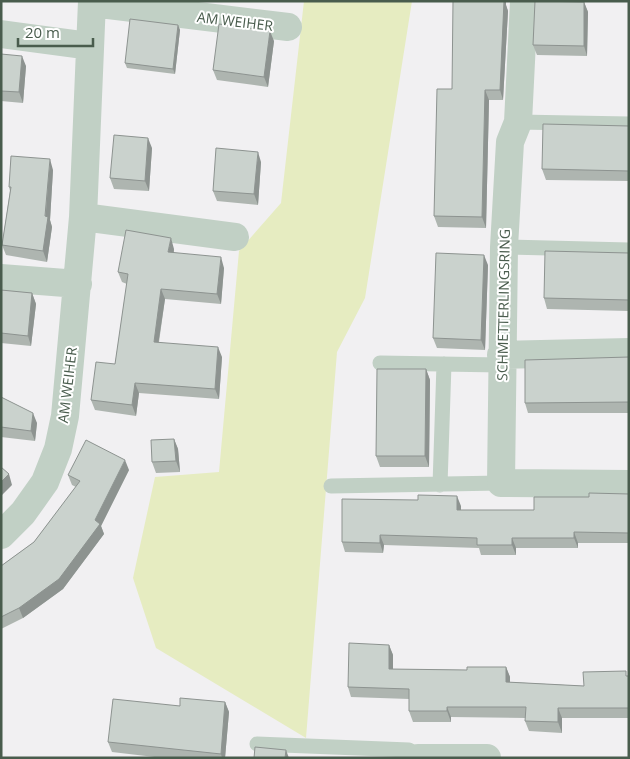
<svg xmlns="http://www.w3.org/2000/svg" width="630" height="759" font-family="'Open Sans',sans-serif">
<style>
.green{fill:#e6ecc1}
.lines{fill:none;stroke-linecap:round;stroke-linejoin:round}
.lane{stroke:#c1d0c5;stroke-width:15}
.street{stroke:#c1d0c5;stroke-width:28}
.wall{fill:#aeb5b0}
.shaded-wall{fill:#8d9390}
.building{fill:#cad2cd;stroke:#8d9390}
.labels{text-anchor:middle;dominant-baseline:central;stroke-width:4;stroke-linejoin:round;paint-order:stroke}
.street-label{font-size:14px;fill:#495c4d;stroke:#fff}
</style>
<rect width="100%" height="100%" fill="#f1f0f2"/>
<path class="green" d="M304,1H412L365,298L337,352L306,738L156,648L133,578L155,477L219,472L239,251L281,203Z"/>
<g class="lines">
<path class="lane" d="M518,122L629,124
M504,247L629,250
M380,363L501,365
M440,485L444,364
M331,486L501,483
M257,744L409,750L418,757"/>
<path class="street" d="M524,1L518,122L510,142L504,247L501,483L629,484
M92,3L288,27
M1,34L90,46
M83,217L235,237
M1,278L78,284
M501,355L629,352
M1,535L23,513L45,482L58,449L65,416L83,217L92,1
M418,758H487"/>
</g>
<path class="wall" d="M584,2L588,12L587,56L537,55L533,45Z
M506,5L508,11L503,100H489L486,228L438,227L434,216L452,89Z
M178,25L180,30L175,74L127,68L125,63Z
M274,41L268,87L217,80L213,70Z
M1,54L26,66L23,103L1,101Z
M629,126V181L546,180L542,169Z
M152,148L149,191L114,189L110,178Z
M261,162L258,205L217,201L213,191Z
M53,170L50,220L52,227L47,262L6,255L2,245L10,191L9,187Z
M174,249V253L224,268L221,304L165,299L159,342L222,357L219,399L139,393L136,416L95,410L91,400L115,364L127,284L122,282L118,272Z
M629,253V311L547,309L544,298Z
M488,265L485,350L437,348L433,338Z
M1,290L32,293L36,304L31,346L1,343Z
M629,357V413H528L525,403Z
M426,369L430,380L429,467H380L376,456Z
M1,397L37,423L35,441L1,437Z
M174,439L178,449L180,472L156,473L152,462Z
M129,470L101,526L104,534L63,589L23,618L1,629V566L34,542L76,487L72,485L68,475Z
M629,494V543H578V548H516V555H481L479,548L384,545L383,553L345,552L342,542L461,506V510H534L589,497Z
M389,645L393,655V669L467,670L506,667L510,677V682L584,686L629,676V718H562V733L529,731L525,721L526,718L451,717V722H413L409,711V699L351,697L348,687Z
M225,702L229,712L225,758H163L112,752L108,742L180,706Z"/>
<path class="shaded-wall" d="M502,1H506V5L508,11L503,100L500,90Z
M584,2L588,12L587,56L584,46Z
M178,25L180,30L175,74L173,69Z
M270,31L274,41L268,87L264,77Z
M22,56L26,66L23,103L19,92Z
M485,90L489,100L486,228L482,217Z
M148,138L152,148L149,191L145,181Z
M258,152L261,162L258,205L254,194Z
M50,159L53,170L50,220L52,227L47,262L43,251Z
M171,238L174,249L172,263L168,252Z
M484,255L488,265L485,350L481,340Z
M221,257L224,268L221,304L217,294Z
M161,289L165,299L157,352L154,342Z
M32,293L36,304L31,346L28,336Z
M218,347L222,357L219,399L215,389Z
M426,369L430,380L429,467L425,456Z
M135,383L139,393L136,416L132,405Z
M33,413L37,423L35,441L31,431Z
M174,439L178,449L180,472L176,461Z
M125,460L129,470L101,526L104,534L63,589L23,618L19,608L95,520Z
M9,474L12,485L1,496V482Z
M457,496L461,506V520L457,510Z
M574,532L578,543V548L574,538Z
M380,535L384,545L383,553L380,543Z
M512,538L516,548V555L512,545Z
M389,645L393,655V680L389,669Z
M506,667L510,677V692L506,682Z
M225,702L229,712L225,758H222L221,754Z
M447,707L451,717V722L447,711Z
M558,708L562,718V733L558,722Z
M286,750L289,758H285Z"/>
<path class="building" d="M453,1H504L500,90H485L482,217L434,216L437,89H452Z
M535,1L584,2V46L533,45Z
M130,19L178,25L173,69L125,63Z
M219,24L270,31L264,77L213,70Z
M1,54L22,56L19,92L1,91Z
M543,124L629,126V171L542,169Z
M114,135L148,138L145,181L110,178Z
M216,148L258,152L254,194L213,191Z
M11,156L50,159L45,216L48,217L43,251L2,245L11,187H9Z
M126,230L171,238L168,252L221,257L217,294L161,289L154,342L218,347L215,389L135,383L132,405L91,400L96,362L115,364L128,274L118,272Z
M545,251L629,253V300L544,298Z
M436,253L484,255L481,340L433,338Z
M1,290L32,293L28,336L1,333Z
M629,357V402L525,403V360Z
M377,369H426L425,456H376Z
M1,397L33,413L31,431L1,427Z
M174,439L176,461L152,462L151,440Z
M86,440L125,460L95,520L100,524L59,579L19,608L1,617V566L34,542L80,481L68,475Z
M1,467L9,474L1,482Z
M589,493L629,494V533L574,532V538H512V545H477V538L380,535V543L342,542V499L418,500V495L457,496V510H534V497H589Z
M349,643L389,645V669L467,670V667H506V682L584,686L583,672L626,671V676H629V708H558V722L525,721L526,707H447V711H409V689L348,687Z
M180,698L225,702L221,754L108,742L113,699L180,706Z
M255,747L286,750L285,758H254Z"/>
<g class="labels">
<g class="street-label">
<text transform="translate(235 21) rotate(7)">AM WEIHER</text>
<text transform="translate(503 305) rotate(-89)">SCHMETTERLINGSRING</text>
<text transform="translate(67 385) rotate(-83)">AM WEIHER</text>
</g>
</g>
<rect width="630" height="759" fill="none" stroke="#495c4d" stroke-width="5"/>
<path d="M18 38v8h75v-8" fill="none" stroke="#495c4d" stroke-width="2.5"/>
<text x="25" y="38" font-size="15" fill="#495c4d" stroke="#ffffff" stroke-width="4" paint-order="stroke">20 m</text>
</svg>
